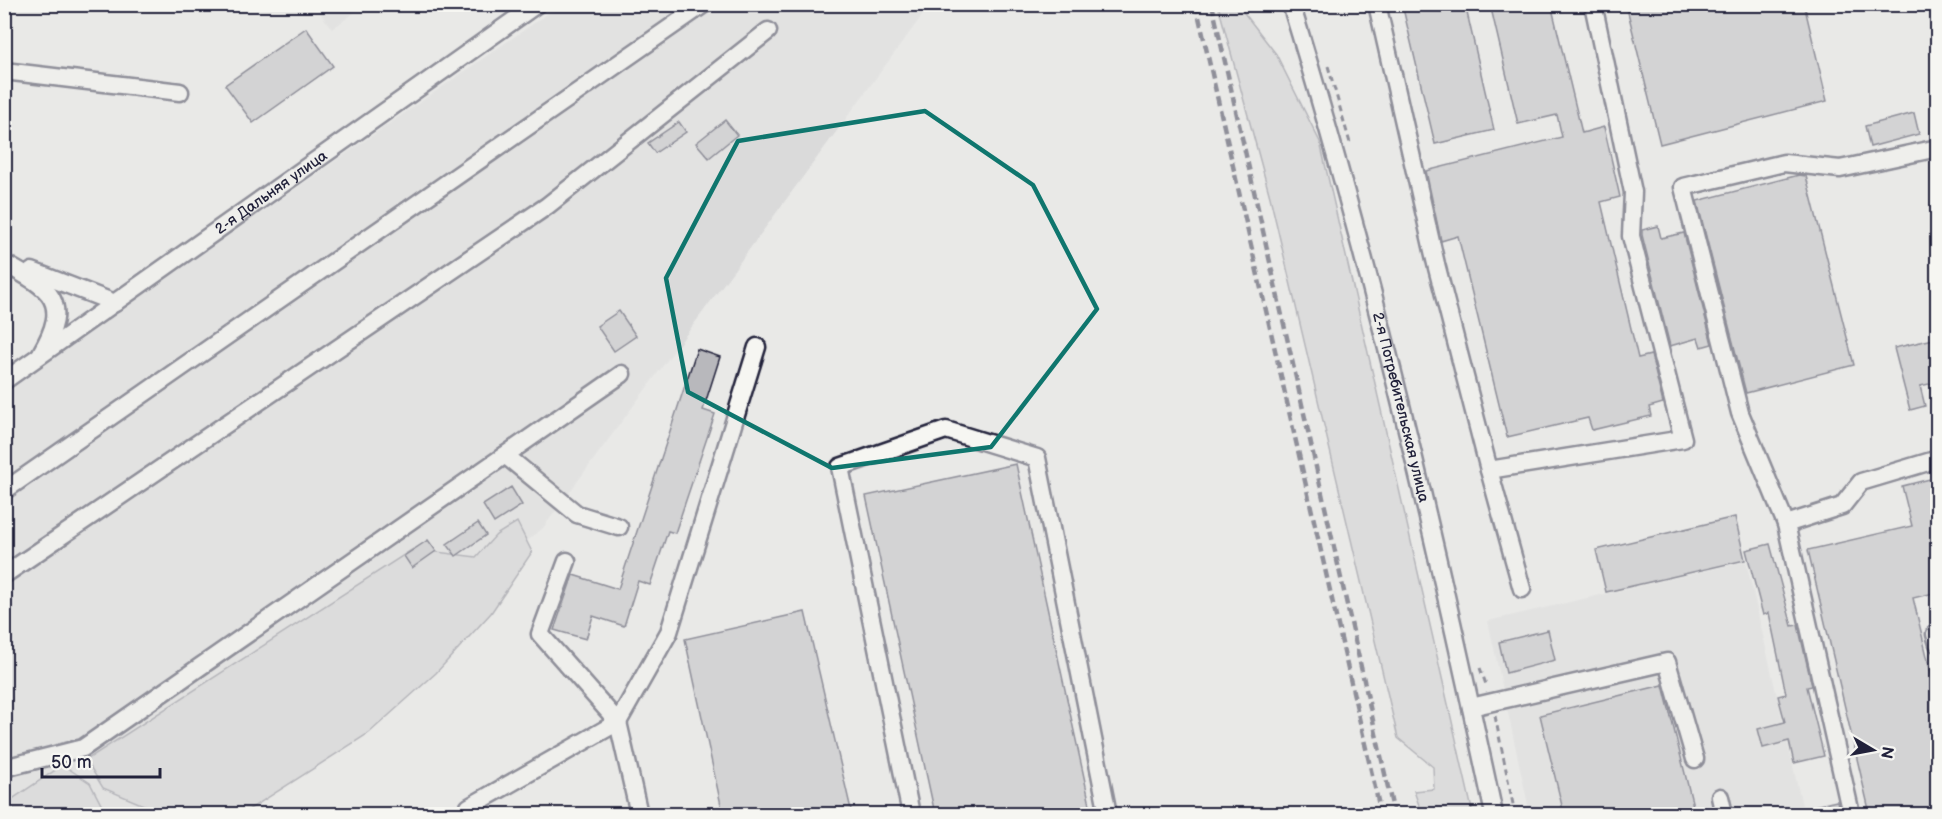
<svg xmlns="http://www.w3.org/2000/svg" width="1942" height="819" font-family="'Balsamiq Sans',sans-serif">
<style>
.built{fill:#dadada}
.green{fill:#ccccce;stroke:#777784;stroke-width:1.5}
.building{fill:#b8b8bc;stroke:#22223b;stroke-width:1.5}
.lines{fill:none;stroke-linecap:round;stroke-linejoin:round}
.minor-casing{stroke:#22223b;stroke-width:21}
.path{stroke:#22223b;stroke-width:3;stroke-dasharray:6 4.5;stroke-linecap:butt}
.minor{stroke:#f6f6f2;stroke-width:16}
.rail{stroke:#22223b;stroke-width:4.5;stroke-dasharray:9 4.5;stroke-linecap:butt}
.marked{fill:none;stroke:#0f766e;stroke-width:4.5;stroke-linejoin:round}
.labels{text-anchor:middle;dominant-baseline:central;stroke-width:4.5;stroke-linejoin:round;paint-order:stroke}
.street-label{font-size:15px;fill:#22223b;stroke:#f6f6f2}
</style>
<rect width="100%" height="100%" fill="#e9e9e7"/>
<filter id="ink" filterUnits="userSpaceOnUse"><feTurbulence type="fractalNoise" baseFrequency=".0167" numOctaves="2"/><feDisplacementMap in="SourceGraphic" scale="12" xChannelSelector="R" yChannelSelector="G"/><feConvolveMatrix kernelMatrix="1 2 1 2 8 2 1 2 1" color-interpolation-filters="sRGB"/></filter>
<g filter="url(#ink)">
<path class="built" d="M314,5H365L332,29Z
M560,5H930L543,528L194,814H5L4,391Z
M1746,561L1804,814H1530L1488,621Z"/>
<path class="green" d="M1218,5H1238L1276,54L1320,142L1473,814H1422L1414,791L1434,789L1433,767L1398,738L1270,197Z
M517,522L532,552L491,613L436,673L369,733L242,814H165L103,788L86,760L413,549L476,557L496,535Z
M63,765L90,783L106,814H5V804Z"/>
<path class="building" d="M1402,4H1465L1494,130L1435,144Z
M1490,4H1551L1582,133L1604,127L1620,197L1601,202L1638,358L1651,355L1663,403L1649,407L1651,416L1592,430L1588,418L1507,437L1458,236L1441,241L1426,171L1562,137L1557,115L1518,124Z
M1626,4H1804L1827,101L1660,144Z
M306,28L333,66L253,123L225,85Z
M1914,113L1919,134L1870,147L1865,126Z
M725,120L737,135L709,158L696,143Z
M679,122L686,132L655,153L648,143Z
M1799,175L1806,176L1854,365L1746,393L1697,201Z
M1658,226L1661,238L1684,233L1712,344L1701,347L1698,338L1670,346L1642,235V230Z
M619,311L636,336L614,351L597,326Z
M1938,338V382L1920,386L1925,406L1910,410L1894,348Z
M697,349L720,357L703,410L715,414L675,533L668,531L650,585L638,581L624,626L593,616L586,639L554,630L573,575L618,589Z
M1016,464L1092,814H935L866,496Z
M1938,477V592L1913,598L1938,702V814H1870L1808,550L1912,526L1902,486Z
M511,487L522,505L494,523L483,505Z
M1735,517L1745,560L1606,592L1596,550Z
M478,523L486,535L456,556L447,544Z
M428,540L436,551L412,568L404,556Z
M1770,544L1792,626L1798,625L1812,686L1807,687L1824,756L1794,763L1789,741L1763,748L1758,729L1785,722L1778,696L1786,694L1769,613L1763,615L1746,550Z
M805,612L852,814H723L685,639Z
M1548,630L1555,660L1506,673L1499,642Z
M1663,685L1695,814H1564L1540,715Z
M1837,801L1840,814H1801L1800,809Z"/>
<g class="lines">
<defs>
<g id="minor">
<path id="s1" d="M1291,4C1373,270 1436,543 1494,814"/>
<path d="M1377,4L1436,264L1489,470L1683,439L1631,236L1633,192L1593,4"/>
<path d="M4,71L180,92"/>
<path d="M4,263C50,289 72,300 41,353"/>
<path d="M32,271L115,303"/>
<path id="s2" d="M4,381L537,4"/>
<path d="M505,455L577,514L619,527"/>
<path d="M1489,470L1522,589"/>
<path d="M4,491L704,4"/>
<path d="M1786,524L1740,413L1683,187L1784,163L1840,169L1938,148"/>
<path d="M567,561L540,634L618,722L669,632L757,347"/>
<path d="M4,575L547,206L768,31"/>
<path d="M1935,634L1938,644"/>
<path d="M1471,707L1667,662L1695,759"/>
<path d="M4,768L83,748L622,374"/>
<path d="M1720,797L1724,814"/>
<path d="M465,814L469,807L618,722L639,814"/>
<path d="M911,814L840,467L946,430L1037,458L1108,814"/>
<path d="M1851,814L1786,524L1842,506L1861,482L1938,459"/>
</g>
</defs>
<use href="#minor" class="minor-casing"/>
<path class="path" d="M1328,66L1350,143
M1480,668L1487,687
M1495,716L1515,814"/>
<use href="#minor" class="minor"/>
<path class="rail" d="M1196,4L1381,814
M1212,4L1394,814"/>
</g>
</g>
<path d="M0 0H1942V819H0ZM925,111L1033,185L1097,309L991,447L832,468L688,392L666,278L738,141Z" fill="#e9e9e7" fill-opacity=".55" fill-rule="evenodd"/>
<path class="marked" d="M925,111L1033,185L1097,309L991,447L832,468L688,392L666,278L738,141Z"/>
<g class="labels">
<g class="street-label">
<text stroke="none"><textPath href="#s2" startOffset="327">2-я Дальняя улица</textPath></text>
<text stroke="none"><textPath href="#s1" startOffset="418">2-я Потребительская улица</textPath></text>
</g>
</g>
<rect width="1942" height="819" fill="none" stroke="#f6f6f2" stroke-width="24"/>
<rect x="12" y="12" width="1918" height="795" fill="none" stroke="#22223b" stroke-width="2" filter="url(#ink)"/>
<g transform="translate(1873 750) rotate(100)" stroke="#f6f6f2" stroke-width="4.5" paint-order="stroke">
<path d="M0-4.5L10 22L0 15L-10 22Z" fill="#22223b"/>
<text y="-9" font-size="16" font-weight="bold" text-anchor="middle" fill="#22223b">N</text>
</g>
<path d="M42 768v9h118v-9" fill="none" stroke="#22223b" stroke-width="3"/>
<text x="51" y="768" font-size="18" fill="#22223b" stroke="#f6f6f2" stroke-width="4.5" paint-order="stroke">50 m</text>
</svg>
